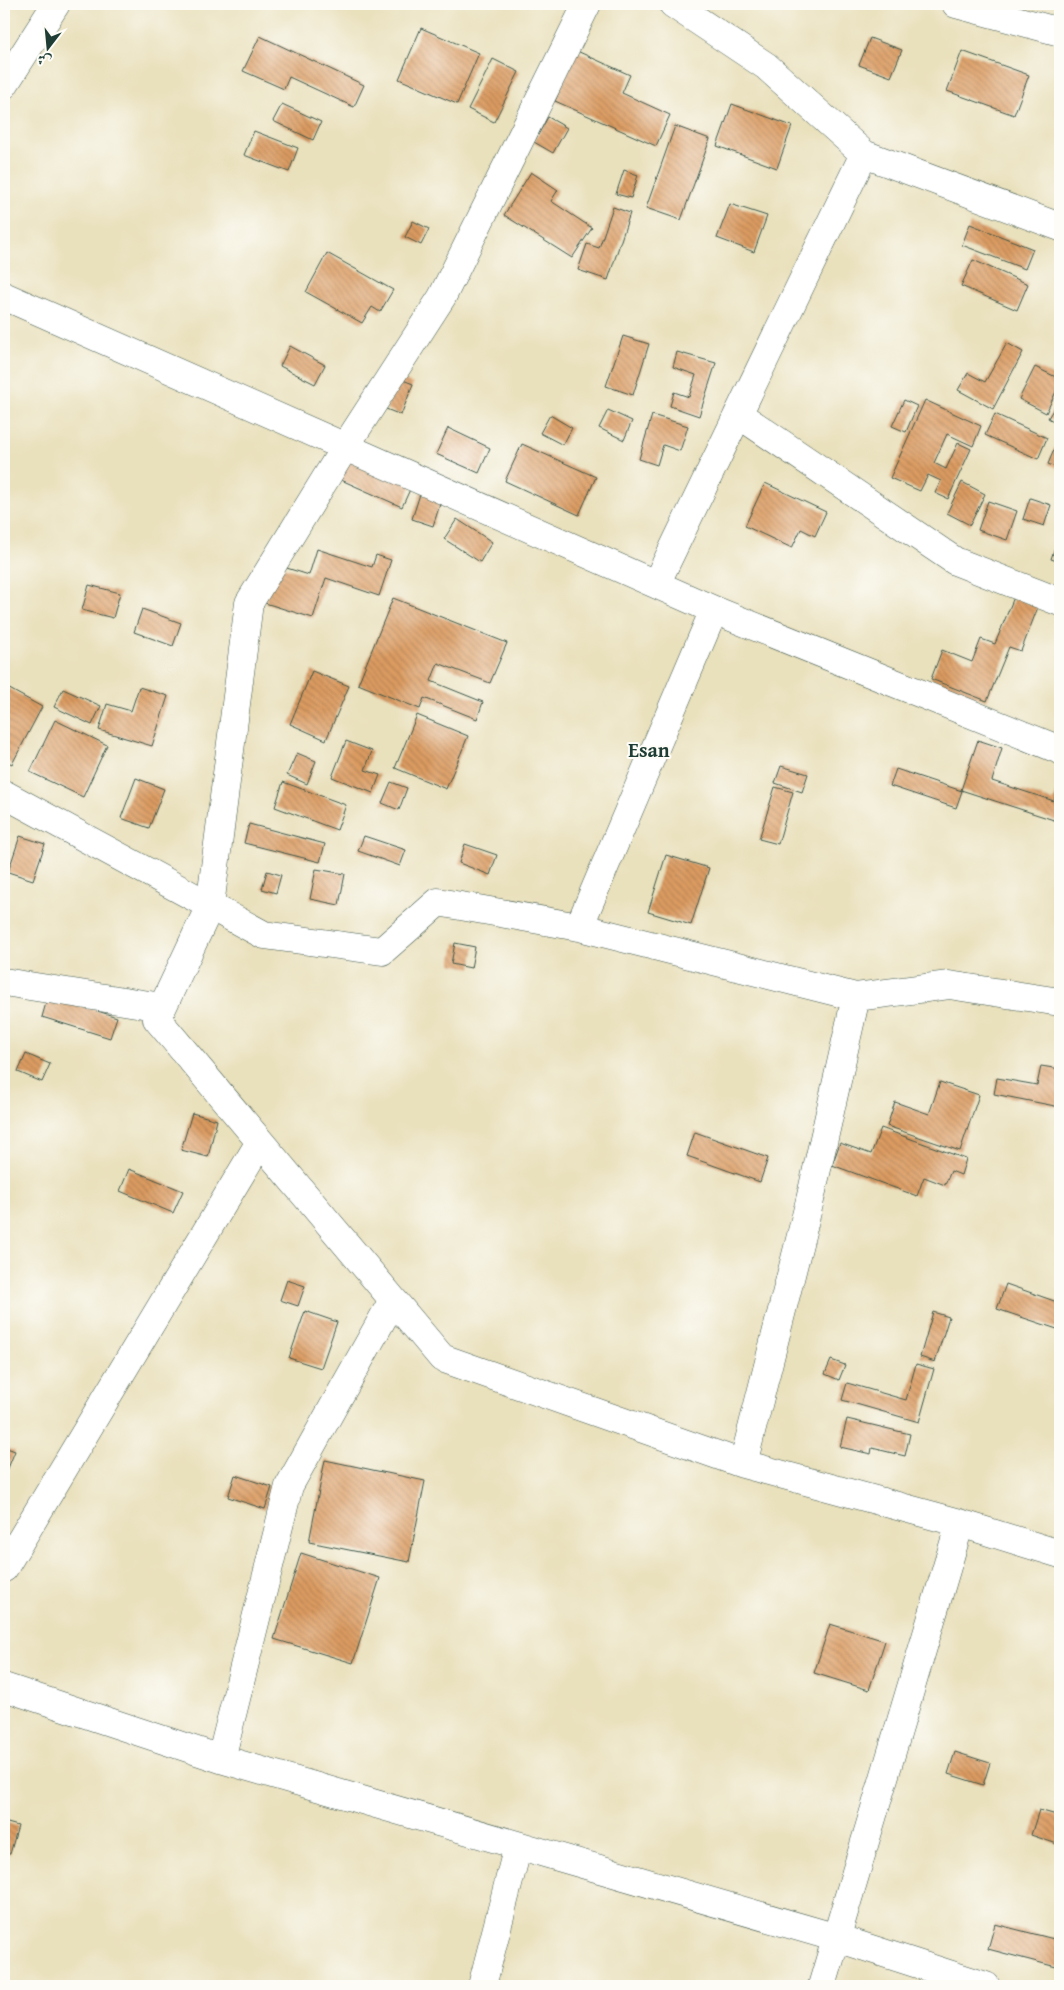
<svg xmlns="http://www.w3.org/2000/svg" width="1064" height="1990" font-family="'Gentium Book Plus',Amiri,serif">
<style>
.building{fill:url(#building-back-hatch)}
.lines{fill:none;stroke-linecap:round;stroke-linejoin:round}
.minor-casing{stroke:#3d5548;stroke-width:29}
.minor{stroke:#fff;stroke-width:28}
.labels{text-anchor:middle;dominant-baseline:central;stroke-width:4;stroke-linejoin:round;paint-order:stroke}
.quarter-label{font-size:20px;font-weight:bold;fill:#1f3d34;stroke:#fdfcf7}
</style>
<defs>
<pattern id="building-back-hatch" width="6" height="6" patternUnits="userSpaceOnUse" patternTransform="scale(1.25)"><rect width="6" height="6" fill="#dc9b61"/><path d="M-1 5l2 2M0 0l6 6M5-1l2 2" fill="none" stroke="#b28051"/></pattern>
</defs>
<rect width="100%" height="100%" fill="#fdfcf7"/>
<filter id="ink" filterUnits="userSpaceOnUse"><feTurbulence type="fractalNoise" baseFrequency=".02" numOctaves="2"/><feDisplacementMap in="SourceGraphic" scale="10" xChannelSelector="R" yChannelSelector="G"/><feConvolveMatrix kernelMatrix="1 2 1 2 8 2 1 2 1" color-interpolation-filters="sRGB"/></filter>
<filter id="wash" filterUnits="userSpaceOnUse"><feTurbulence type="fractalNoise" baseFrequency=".0096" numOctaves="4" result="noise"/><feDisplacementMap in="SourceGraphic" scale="20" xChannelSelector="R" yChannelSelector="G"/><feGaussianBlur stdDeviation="1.12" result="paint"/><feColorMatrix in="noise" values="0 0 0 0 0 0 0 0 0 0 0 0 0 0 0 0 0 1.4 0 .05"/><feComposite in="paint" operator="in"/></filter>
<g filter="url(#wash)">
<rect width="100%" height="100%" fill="#e9e0bc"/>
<g id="blocks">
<path class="building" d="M421,28L479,53L457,104L399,79Z
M260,36L364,85L354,107L289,77L284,89L243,71Z
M870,38L902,50L891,77L859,65Z
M577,51L630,75L622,93L670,115L656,146L555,101Z
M962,51L1029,75L1014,115L947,91Z
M493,59L519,72L494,122L468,109Z
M282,104L321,122L313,140L273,121Z
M732,104L792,126L777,168L717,146Z
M548,117L567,128L553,153L534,142Z
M675,126L710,139L681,220L646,208Z
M254,131L298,148L289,172L244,155Z
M624,170L638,175L631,198L616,194Z
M531,172L558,190L551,201L592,228L572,258L504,215Z
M730,204L767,216L754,252L717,238Z
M613,207L630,213L608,280L578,270L587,244L599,248Z
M413,221L429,229L421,245L405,237Z
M970,224L1033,249L1025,269L962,245Z
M327,253L393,290L380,312L372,307L362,323L306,292Z
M973,260L1028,284L1017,310L961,286Z
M623,336L649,344L633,395L606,386Z
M1007,343L1023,352L993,409L958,390L968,373L985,382Z
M290,346L325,365L315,384L280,366Z
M677,352L716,363L699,416L670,406L674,392L689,397L696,375L673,367Z
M1035,367L1060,379V383L1046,413L1019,399Z
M398,378L413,384L401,415L386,409Z
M1060,398V425L1048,418Z
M904,400L917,406L906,432L892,426Z
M925,400L981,426L973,446L947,434L934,463L946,469L958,443L971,449L948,499L935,493L941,481L928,475L920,491L890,478Z
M608,410L632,421L624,440L599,428Z
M995,414L1047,438L1038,459L985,435Z
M550,415L572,428L563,445L540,433Z
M652,415L688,426L680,451L663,445L657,465L639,459Z
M448,428L490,448L479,473L436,454Z
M522,444L596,477L579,515L505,481Z
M1056,445L1060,447V469L1048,464Z
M349,457L412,485L402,507L339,479Z
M962,482L985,494L970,525L947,513Z
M765,483L826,512L815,536L801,529L792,548L745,526Z
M421,491L442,498L433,526L412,519Z
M1030,498L1051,505L1044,526L1023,519Z
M988,501L1017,511L1007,540L978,530Z
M457,519L492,542L480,562L444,539Z
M1059,535H1060V562L1051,559Z
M317,549L372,567L376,555L391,560L379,596L326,578L313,618L265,603L277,565L309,575Z
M89,585L120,593L113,618L82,610Z
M1014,597L1038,607L1021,651L1009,647L987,701L931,679L942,650L972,662L981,639L995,644Z
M393,598L507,643L490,683L438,663L431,681L483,702L477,719L424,698L420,709L358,684Z
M142,609L181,623L173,646L134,632Z
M312,671L349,686L326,740L290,724Z
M4,686L42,707L12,764L4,760Z
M139,687L168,696L152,746L99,730L107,704L131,711Z
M63,689L101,706L92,725L54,707Z
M417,715L468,736L446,789L395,768Z
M55,720L107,745L83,797L30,772Z
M978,740L1002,748L992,781L1054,801L1057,791L1060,793V822L961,790Z
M346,741L372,751L365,770L380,775L373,793L332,777Z
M297,753L316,761L307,784L287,775Z
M781,766L808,774L802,792L775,783Z
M896,769L962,791L956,808L890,786Z
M136,778L164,789L149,828L121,818Z
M283,782L346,805L337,830L275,807Z
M391,782L407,788L399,810L382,803Z
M775,787L793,792L778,844L759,839Z
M249,824L325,844L320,862L244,843Z
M20,836L45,844L33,880L8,872Z
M364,836L406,850L400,866L358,851Z
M465,844L497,855L490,875L459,863Z
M666,855L709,868L691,925L648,912Z
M316,869L345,874L339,905L310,899Z
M267,871L281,875L276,893L262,889Z
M455,943L475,947L471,968L451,964Z
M48,996L117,1017L110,1038L42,1017Z
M26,1054L50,1064L42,1082L18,1072Z
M1041,1066L1060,1069V1107L994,1094L997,1078L1037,1085Z
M940,1082L979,1095L960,1151L887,1126L895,1102L929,1114Z
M192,1113L217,1120L208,1157L181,1150Z
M881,1128L966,1159L961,1175L951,1171L945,1185L924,1177L917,1196L832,1165L840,1143L871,1154Z
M695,1132L768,1158L760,1182L687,1156Z
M129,1169L183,1191L173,1213L120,1191Z
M287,1280L305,1286L298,1306L280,1300Z
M1006,1284L1060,1303V1330L997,1309Z
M305,1311L337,1322L321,1368L289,1358Z
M933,1312L949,1317L935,1362L920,1357Z
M831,1360L845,1365L839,1380L825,1374Z
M916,1364L934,1369L919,1422L842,1400L847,1383L906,1400Z
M847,1419L910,1434L905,1456L872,1448L871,1454L840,1447Z
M4,1447L15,1451L4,1478Z
M325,1460L425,1481L409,1562L309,1542Z
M235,1475L272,1487L265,1509L228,1497Z
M301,1553L380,1578L353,1663L274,1639Z
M830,1624L885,1641L869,1690L814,1673Z
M955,1752L990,1763L983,1785L948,1774Z
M1039,1810L1060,1816V1845L1031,1835Z
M4,1822L18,1826L10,1854L4,1853Z
M1058,1923H1060V1968L988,1949L995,1924L1054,1939Z"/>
</g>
</g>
<g filter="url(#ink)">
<use href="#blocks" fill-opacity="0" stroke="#3d5548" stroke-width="1"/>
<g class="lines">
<defs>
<path id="minor" d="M587,4L442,297L345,447L249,603L210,906L157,1019L442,1358L743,1464L960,1523L1060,1554
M673,4L766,66L864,154L1060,227
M956,4L1060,32
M4,85L56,4
M4,296L714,610L1060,750
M738,414L955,561L1060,602
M656,584L864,154
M4,794L264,935L382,951L438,902L579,927L856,997L949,985L1060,1002
M579,927L714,610
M4,982L162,1007
M743,1464L810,1200L856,997
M4,1568L260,1142
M4,1687L221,1759L837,1938L986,1986
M221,1759L289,1486L393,1300
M482,1986L518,1846
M822,1986L960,1523"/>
</defs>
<use href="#minor" class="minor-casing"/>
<use href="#minor" class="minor"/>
</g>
</g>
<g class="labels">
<g class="quarter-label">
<text x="649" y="749">Esan</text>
</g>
</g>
<rect width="1064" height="1990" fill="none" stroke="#fdfcf7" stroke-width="20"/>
<g transform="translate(48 48) rotate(196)" stroke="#fdfcf7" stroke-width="4" paint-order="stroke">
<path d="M0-4L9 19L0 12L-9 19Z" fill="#1f3d34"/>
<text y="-8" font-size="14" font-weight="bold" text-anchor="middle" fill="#1f3d34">ش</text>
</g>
</svg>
